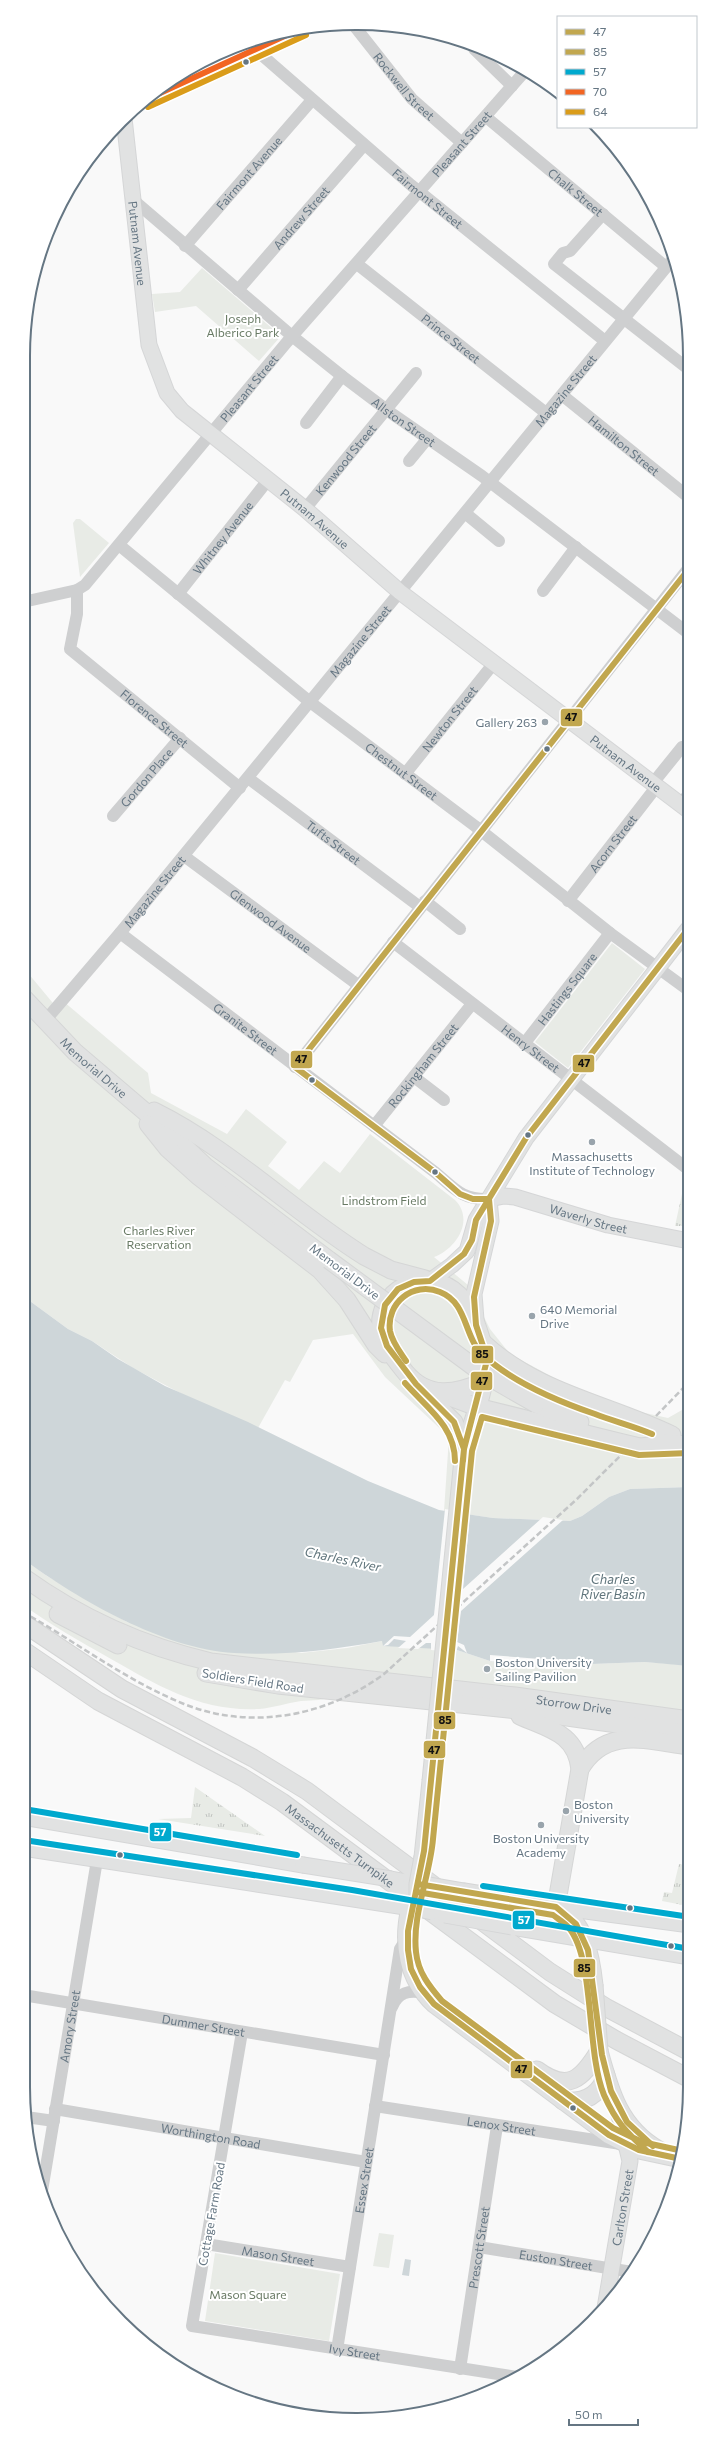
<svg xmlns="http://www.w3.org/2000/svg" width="713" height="2443" font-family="Commissioner,sans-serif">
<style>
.grass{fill:url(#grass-tufts)}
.park{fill:#e8ebe6}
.water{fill:#ced6d9}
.pier{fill:#f9f9f9}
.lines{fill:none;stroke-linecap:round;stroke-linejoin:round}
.major-casing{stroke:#d5d6d7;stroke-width:17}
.highway-casing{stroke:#d5d6d6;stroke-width:19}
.minor{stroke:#cecfd0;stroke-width:12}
.major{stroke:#e1e2e2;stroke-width:15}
.highway{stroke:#e1e2e2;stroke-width:17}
.rail{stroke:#c3c5c6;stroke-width:2.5;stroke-dasharray:6 3;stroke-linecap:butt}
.major-bridge-casing{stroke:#d5d6d7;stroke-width:17;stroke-linecap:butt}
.highway-bridge-casing{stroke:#d5d6d6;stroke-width:19;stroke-linecap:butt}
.major-bridge{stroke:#e1e2e2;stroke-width:15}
.highway-bridge{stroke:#e1e2e2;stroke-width:17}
.bus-1-casing{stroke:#fff;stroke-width:9}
.bus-2-casing{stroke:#fff;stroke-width:9}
.bus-3-casing{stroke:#fff;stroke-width:9}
.bus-4-casing{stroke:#fff;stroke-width:9}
.bus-5-casing{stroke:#fff;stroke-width:9}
.bus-1{stroke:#c1a74f;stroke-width:6}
.bus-2{stroke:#c1a74f;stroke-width:6}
.bus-3{stroke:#00a9ce;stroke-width:6}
.bus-4{stroke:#f26522;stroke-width:6}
.bus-5{stroke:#da9c1a;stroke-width:6}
.bus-dot{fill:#657683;stroke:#fff;stroke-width:1.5}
.poi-dot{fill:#99a4ac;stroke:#fff;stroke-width:1.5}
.labels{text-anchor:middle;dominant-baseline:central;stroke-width:4;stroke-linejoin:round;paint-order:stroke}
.street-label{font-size:12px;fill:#657683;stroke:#fff}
.park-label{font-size:12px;fill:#687a64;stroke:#fff}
.poi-label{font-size:12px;fill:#657683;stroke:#fff;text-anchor:start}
.water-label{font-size:13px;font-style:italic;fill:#60757c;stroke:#fff}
.rim{fill:none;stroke:#657683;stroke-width:2}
.line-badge{stroke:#fff;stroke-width:1.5}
.badge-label{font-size:11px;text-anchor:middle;font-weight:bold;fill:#fff}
.pale-badge-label{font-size:11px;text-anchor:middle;font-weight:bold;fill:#111}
</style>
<defs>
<pattern id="grass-tufts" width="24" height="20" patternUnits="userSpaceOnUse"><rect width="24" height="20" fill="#e8ebe6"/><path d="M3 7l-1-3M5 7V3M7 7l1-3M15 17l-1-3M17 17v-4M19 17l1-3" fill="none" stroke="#c0c3c0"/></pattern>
</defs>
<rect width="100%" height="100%" fill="#f9f9f9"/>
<path class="grass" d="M685,1180L689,1181V1226H675Z
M195,1787L265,1836L158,1819L191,1818Z
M679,1864L690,1866L689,1891L683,1905L662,1901L664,1892L672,1893Z"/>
<path class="park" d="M202,268L281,336L259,361L196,306L155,312L152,294L180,292Z
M76,519H80L109,543L80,577L73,523Z
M612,943L645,969L568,1068L535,1042Z
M23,967L57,1008L63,1001L148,1073L151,1093L227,1134L246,1109L287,1142L268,1166L299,1190L324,1161L340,1173L370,1134L455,1200C475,1220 456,1249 434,1257L468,1285L490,1329L510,1354L560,1381L636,1411L668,1418L682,1410L689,1412V1487L630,1489L609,1497L582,1516L570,1521L493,1518L444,1511L449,1437L385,1377L353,1334L313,1340L290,1382L285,1380L258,1428L184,1395L133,1368L92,1341L68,1329L23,1296Z
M23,1559L47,1576L127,1622L301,1653L347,1648L382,1641L388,1645L457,1650L490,1661L539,1666L645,1662L685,1665L689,1666V1713L336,1695C323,1701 314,1700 301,1701C286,1703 273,1708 259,1709C201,1712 159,1686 111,1659C81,1642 51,1625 23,1605Z
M379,2233L394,2235L389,2268L373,2266Z
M215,2253L340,2274L329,2341L205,2321Z"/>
<path class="water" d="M23,1296L68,1329L92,1341L118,1359L165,1386L248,1422L368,1481L439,1510L493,1518L570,1521L582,1516L609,1497L630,1489L689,1487V1666L645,1662L539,1666L490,1661L457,1650L383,1646L382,1641C332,1650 284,1656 234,1653C164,1649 79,1600 23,1559Z
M405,2259L411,2260L409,2276L402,2275Z"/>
<path class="pier" d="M445,1509L470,1513L463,1589L543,1517L563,1520L461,1611L457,1642L464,1645L467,1653L458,1646L456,1652L431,1650V1643H426L418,1649L398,1648L406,1641L394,1639L388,1645L383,1646L394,1636L410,1637L434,1615Z
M490,1655L540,1659L539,1666L490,1661Z"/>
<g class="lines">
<defs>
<g id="major">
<path d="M145,100L303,28"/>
<path id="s33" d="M124,118L149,345L167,393L182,411L305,509L400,592L688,810"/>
<path id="s34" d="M489,1199L504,1196L515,1197L608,1225L689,1241"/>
<path d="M430,1281L452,1265L467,1251L476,1220L526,1138L688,929"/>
<path d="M476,1320L474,1294L491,1221L489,1199"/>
<path d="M23,1817L303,1865"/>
<path d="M23,1848L418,1909"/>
<path d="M391,1879L418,1884"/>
<path d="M556,1907L690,1925"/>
<path d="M512,1927L690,1957"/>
<path id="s35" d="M605,2308L630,2161L618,2111"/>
</g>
<g id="highway">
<path id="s36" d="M23,997L75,1052L170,1133L205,1166L329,1260"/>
<path d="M154,1111C231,1149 292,1211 364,1256L391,1270L425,1279"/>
<path d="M148,1124L168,1149L198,1176L320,1270L347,1300L376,1345L385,1354"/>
<path d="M482,1342C538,1394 606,1403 672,1435"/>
<path d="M421,1390L454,1422L464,1449"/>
<path d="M442,1394L477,1407L623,1443L640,1447L670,1444"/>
<path d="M536,1404L580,1422"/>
<path d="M660,1443L689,1445"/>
<path d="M464,1449C472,1422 486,1390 486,1361C486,1351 481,1339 478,1329C474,1317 469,1304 459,1295C428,1264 371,1289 382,1335C386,1349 397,1362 406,1373C428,1399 455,1394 483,1382"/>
<path id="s37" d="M23,1577C80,1618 142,1646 211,1662L515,1696L689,1720"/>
<path d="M58,1614L118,1645"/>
<path d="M23,1623L122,1689L253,1758L307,1791L550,1972L607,2008L690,2052"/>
<path id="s38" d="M23,1650L98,1701L242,1777L282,1802L555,2004L616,2040L690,2079"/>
<path d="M206,1673L278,1685L517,1710L689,1734"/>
<path d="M520,1716C549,1729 576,1733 580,1769L556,1907"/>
<path d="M580,1769C606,1725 648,1741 689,1746"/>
<path d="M423,1857L431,1781"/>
<path d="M464,1892L556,1907C585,1920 591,1957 594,1985"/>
<path d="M410,1908C402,1943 407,1978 434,2004L609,2135L639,2150L681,2159"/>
<path d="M599,2051C610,2092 620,2128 659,2150"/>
<path d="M537,2070C568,2093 582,2079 599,2051"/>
<path d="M563,2101C584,2103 600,2096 606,2075"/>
</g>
</defs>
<use href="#major" class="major-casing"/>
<use href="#highway" class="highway-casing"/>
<g class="minor">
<path id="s1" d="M352,23L412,99L462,143"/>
<path d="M231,48L236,59"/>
<path d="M474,49L512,86"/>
<path id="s2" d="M256,50L411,185L605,341"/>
<path id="s3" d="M486,117L666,267"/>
<path id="s4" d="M131,198L292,336L342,376L391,413L482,476L688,633"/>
<path d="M603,214L570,251L563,253L554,264L687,368"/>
<path id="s5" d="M185,246L312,100"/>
<path id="s6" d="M357,264L546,413"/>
<path id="s7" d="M238,290L364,145"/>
<path id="s8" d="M562,395L687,496"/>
<path d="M306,423L342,376"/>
<path d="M409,461L428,438"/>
<path id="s9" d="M305,509L416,373"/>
<path d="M465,513L499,541"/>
<path id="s10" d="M119,545L310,702L475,826L610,933L688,990"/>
<path id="s11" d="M77,590V614L70,649L240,788"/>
<path d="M543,591L576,547"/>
<path id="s12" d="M178,594L268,480"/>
<path id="s13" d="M23,602L77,590L85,585L287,342L526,70"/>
<path id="s14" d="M405,774L494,663"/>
<path id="s15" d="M248,778L420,907"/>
<path d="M653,783L682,747L688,751"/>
<path d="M680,805L688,795"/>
<path id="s16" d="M113,816L180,738"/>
<path id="s17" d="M184,856L358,985"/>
<path d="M425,901L460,929"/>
<path id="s18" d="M568,901L657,786"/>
<path id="s19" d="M120,933L436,1173C455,1189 462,1200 489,1199"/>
<path id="s20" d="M393,942L689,1170"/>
<path id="s21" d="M44,1022L120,933L673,259"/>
<path id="s22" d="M524,1044L610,933"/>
<path d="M295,1067L688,569"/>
<path d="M414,1077L444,1100"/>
<path id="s23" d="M374,1126L472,1004"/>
<path id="s24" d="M23,1995L384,2055"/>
<path d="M392,2007C398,1992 409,1990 424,1993"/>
<path id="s25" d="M242,2032L192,2326L517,2377"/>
<path id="s26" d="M375,2106L621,2144"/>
<path id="s27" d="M55,2109L366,2162"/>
<path d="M26,2117L54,2121"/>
<path id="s28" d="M42,2191L97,1860"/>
<path id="s29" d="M206,2244L350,2267"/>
<path id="s30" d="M479,2247L632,2272"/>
<path id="s31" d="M337,2350L400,1949L407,1938"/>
<path id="s32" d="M460,2369L497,2126"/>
</g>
<use href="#major" class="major"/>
<use href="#highway" class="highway"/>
<path class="rail" d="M656,1416L689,1382
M23,1612C76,1642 127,1681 184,1704C252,1731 327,1716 384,1674L577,1499L623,1453"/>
<defs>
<path id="major-bridge" d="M303,1865L391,1879
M418,1909L432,1912
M445,1915L512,1927"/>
<path id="highway-bridge" d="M329,1260L482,1373L536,1404
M431,1781L464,1449
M418,1884L464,1892
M418,1909V1884L423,1857
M594,1985L599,2051"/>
</defs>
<use href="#major-bridge" class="major-bridge-casing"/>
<use href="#highway-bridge" class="highway-bridge-casing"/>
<use href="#major-bridge" class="major-bridge"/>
<use href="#highway-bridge" class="highway-bridge"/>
<defs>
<path id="bus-1" d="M489,1199L491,1221L474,1297L476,1325L486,1355V1364L464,1449L424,1851L408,1931V1950L411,1969L420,1987L434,2004L609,2135L639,2150L681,2159
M489,1199H473L460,1194L436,1173L295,1067L688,570
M463,1461L464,1449L454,1422L416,1384L387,1346L381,1328L385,1305L398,1289L414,1282L430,1281L464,1254L472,1240L476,1220L526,1138L688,929
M418,1884L556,1907L576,1924L588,1950L602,2055L611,2091L627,2122L653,2146"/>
<path id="bus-2" d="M406,1361C400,1352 392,1342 390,1331C386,1303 413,1281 440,1292C463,1301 464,1325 474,1343C478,1352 487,1359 495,1365C524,1387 560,1402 595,1414C613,1421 633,1426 652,1434
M405,1383C427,1408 455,1426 455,1461
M417,1892L553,1915C558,1919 565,1923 569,1928C595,1959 586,2052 604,2095C616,2122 626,2132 648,2152
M683,2151L642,2142L613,2128L442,2001C429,1986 418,1972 416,1952C412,1914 430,1876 433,1839C446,1709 459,1580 472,1451L482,1417L639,1455L689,1453"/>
<path id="bus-3" d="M24,1809L297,1855
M24,1840L352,1890L690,1949
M483,1886L690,1917"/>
<path id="bus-4" d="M147,99L302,28"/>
<path id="bus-5" d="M148,107L306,35"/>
</defs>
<use href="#bus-1" class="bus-1-casing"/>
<use href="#bus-2" class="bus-2-casing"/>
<use href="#bus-3" class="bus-3-casing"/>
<use href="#bus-4" class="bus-4-casing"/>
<use href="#bus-5" class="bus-5-casing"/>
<use href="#bus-1" class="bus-1"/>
<use href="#bus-2" class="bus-2"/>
<use href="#bus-3" class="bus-3"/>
<use href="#bus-4" class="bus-4"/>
<use href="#bus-5" class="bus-5"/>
</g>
<g class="bus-dot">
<circle cx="246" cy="62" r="3.5"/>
<circle cx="547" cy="749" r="3.5"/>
<circle cx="312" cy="1080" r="3.5"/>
<circle cx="528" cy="1135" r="3.5"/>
<circle cx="435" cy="1172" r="3.5"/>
<circle cx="120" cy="1855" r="3.5"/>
<circle cx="630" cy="1908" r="3.5"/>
<circle cx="671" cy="1946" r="3.5"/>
<circle cx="573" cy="2108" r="3.5"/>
</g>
<g class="poi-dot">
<circle cx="545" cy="722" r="4"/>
<circle cx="592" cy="1142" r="4"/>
<circle cx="532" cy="1316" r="4"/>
<circle cx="487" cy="1669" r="4"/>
<circle cx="566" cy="1811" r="4"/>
<circle cx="541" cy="1825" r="4"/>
</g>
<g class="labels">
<g class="street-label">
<text stroke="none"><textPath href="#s1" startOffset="82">Rockwell Street</textPath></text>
<text stroke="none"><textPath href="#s13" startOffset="645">Pleasant Street</textPath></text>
<text stroke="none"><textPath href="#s5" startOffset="97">Fairmont Avenue</textPath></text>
<text stroke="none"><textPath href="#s3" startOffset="117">Chalk Street</textPath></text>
<text stroke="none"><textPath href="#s2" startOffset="227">Fairmont Street</textPath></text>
<text stroke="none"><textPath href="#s7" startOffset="96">Andrew Street</textPath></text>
<text stroke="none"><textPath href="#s33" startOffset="126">Putnam Avenue</textPath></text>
<text stroke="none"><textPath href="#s6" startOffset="120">Prince Street</textPath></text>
<text stroke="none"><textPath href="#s13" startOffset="321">Pleasant Street</textPath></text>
<text stroke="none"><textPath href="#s21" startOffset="819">Magazine Street</textPath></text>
<text stroke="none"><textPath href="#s4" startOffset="353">Allston Street</textPath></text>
<text stroke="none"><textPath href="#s8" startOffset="80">Hamilton Street</textPath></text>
<text stroke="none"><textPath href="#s9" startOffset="64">Kenwood Street</textPath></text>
<text stroke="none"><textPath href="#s33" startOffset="474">Putnam Avenue</textPath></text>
<text stroke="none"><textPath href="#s12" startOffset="72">Whitney Avenue</textPath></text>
<text stroke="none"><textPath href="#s21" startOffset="495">Magazine Street</textPath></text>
<text stroke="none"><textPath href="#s11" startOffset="169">Florence Street</textPath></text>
<text stroke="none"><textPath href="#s14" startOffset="71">Newton Street</textPath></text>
<text stroke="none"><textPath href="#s33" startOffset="870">Putnam Avenue</textPath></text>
<text stroke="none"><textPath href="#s10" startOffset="362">Chestnut Street</textPath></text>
<text stroke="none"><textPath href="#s16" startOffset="51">Gordon Place</textPath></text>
<text stroke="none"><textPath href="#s15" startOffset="107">Tufts Street</textPath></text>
<text stroke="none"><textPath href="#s18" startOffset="73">Acorn Street</textPath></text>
<text stroke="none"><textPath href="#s21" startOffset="171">Magazine Street</textPath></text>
<text stroke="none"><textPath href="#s17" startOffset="108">Glenwood Avenue</textPath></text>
<text stroke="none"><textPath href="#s22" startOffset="70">Hastings Square</textPath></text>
<text stroke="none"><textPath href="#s19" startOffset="158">Granite Street</textPath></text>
<text stroke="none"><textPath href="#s20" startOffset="174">Henry Street</textPath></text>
<text stroke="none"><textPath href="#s23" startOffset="78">Rockingham Street</textPath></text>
<text stroke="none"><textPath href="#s36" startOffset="100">Memorial Drive</textPath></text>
<text stroke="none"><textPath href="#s34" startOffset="103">Waverly Street</textPath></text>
<text transform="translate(345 1271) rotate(37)">Memorial Drive</text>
<text transform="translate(253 1680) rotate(9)">Soldiers Field Road</text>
<text stroke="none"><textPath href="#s37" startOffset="573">Storrow Drive</textPath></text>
<text stroke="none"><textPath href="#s38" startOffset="373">Massachusetts Turnpike</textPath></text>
<text stroke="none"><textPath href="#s24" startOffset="183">Dummer Street</textPath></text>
<text stroke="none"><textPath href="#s28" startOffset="167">Amory Street</textPath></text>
<text stroke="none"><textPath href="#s26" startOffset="128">Lenox Street</textPath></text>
<text stroke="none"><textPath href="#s27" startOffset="158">Worthington Road</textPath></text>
<text stroke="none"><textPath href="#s31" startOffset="172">Essex Street</textPath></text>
<text stroke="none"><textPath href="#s35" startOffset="102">Carlton Street</textPath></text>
<text transform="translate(211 2214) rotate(-80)">Cottage Farm Road</text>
<text stroke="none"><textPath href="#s32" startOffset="123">Prescott Street</textPath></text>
<text stroke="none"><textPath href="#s29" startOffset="73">Mason Street</textPath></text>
<text stroke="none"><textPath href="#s30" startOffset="78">Euston Street</textPath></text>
<text stroke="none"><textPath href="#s25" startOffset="463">Ivy Street</textPath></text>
</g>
<g class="park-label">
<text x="243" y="318">Joseph<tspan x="243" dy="14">Alberico Park</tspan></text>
<text x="384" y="1200">Lindstrom Field</text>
<text x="159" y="1230">Charles River<tspan x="159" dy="14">Reservation</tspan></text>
<text x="248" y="2294">Mason Square</text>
</g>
<g class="poi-label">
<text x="537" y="722" text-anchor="end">Gallery 263</text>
<text x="592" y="1156" text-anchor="middle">Massachusetts<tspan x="592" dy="14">Institute of Technology</tspan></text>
<text x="540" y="1309">640 Memorial<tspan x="540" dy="14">Drive</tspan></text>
<text x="495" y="1662">Boston University<tspan x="495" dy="14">Sailing Pavilion</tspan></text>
<text x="574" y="1804">Boston<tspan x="574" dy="14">University</tspan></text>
<text x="541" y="1838" text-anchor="middle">Boston University<tspan x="541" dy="14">Academy</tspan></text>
</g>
<g class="water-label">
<text transform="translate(343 1559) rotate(12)">Charles River</text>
<text x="613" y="1579">Charles<tspan x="613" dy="15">River Basin</tspan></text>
</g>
</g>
<path d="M0 0H713V2443H0ZM356 30H357A326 326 0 0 1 683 356V2087A326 326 0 0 1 357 2413H356A326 326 0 0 1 30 2087V356A326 326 0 0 1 356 30Z" fill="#fff" fill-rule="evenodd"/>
<path class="rim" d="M356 30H357A326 326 0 0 1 683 356V2087A326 326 0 0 1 357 2413H356A326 326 0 0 1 30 2087V356A326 326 0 0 1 356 30Z"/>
<g class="line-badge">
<rect x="560" y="708" width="23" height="19" rx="4" fill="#c1a74f"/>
<rect x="290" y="1050" width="23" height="19" rx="4" fill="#c1a74f"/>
<rect x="572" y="1054" width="23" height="19" rx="4" fill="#c1a74f"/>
<rect x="471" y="1345" width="23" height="19" rx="4" fill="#c1a74f"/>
<rect x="470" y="1371" width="23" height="20" rx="4" fill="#c1a74f"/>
<rect x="433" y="1711" width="23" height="19" rx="4" fill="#c1a74f"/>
<rect x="423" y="1740" width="23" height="19" rx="4" fill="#c1a74f"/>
<rect x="149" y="1822" width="23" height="20" rx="4" fill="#00a9ce"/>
<rect x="512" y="1910" width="23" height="20" rx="4" fill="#00a9ce"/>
<rect x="573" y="1958" width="23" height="20" rx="4" fill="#c1a74f"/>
<rect x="510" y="2060" width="23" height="19" rx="4" fill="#c1a74f"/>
</g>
<g class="badge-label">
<text x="160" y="1836">57</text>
<text x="524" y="1924">57</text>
</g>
<g class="pale-badge-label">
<text x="571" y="721">47</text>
<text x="301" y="1063">47</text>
<text x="584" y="1067">47</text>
<text x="482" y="1358">85</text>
<text x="482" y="1385">47</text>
<text x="445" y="1724">85</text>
<text x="434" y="1754">47</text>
<text x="584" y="1972">85</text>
<text x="521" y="2073">47</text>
</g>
<rect x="557" y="16" width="140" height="112" fill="#ffffff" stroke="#c1c8cd"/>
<rect x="565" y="29" width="20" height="6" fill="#c1a74f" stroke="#c1c8cd"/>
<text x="593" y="36" font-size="12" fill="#657683">47</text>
<rect x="565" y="49" width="20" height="6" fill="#c1a74f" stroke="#c1c8cd"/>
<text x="593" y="56" font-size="12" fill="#657683">85</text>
<rect x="565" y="69" width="20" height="6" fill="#00a9ce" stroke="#c1c8cd"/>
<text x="593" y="76" font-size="12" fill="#657683">57</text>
<rect x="565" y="89" width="20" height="6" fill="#f26522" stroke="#c1c8cd"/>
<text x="593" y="96" font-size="12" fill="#657683">70</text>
<rect x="565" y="109" width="20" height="6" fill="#da9c1a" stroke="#c1c8cd"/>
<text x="593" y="116" font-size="12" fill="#657683">64</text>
<path d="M569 2419v6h69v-6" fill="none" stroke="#657683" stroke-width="2"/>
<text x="575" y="2419" font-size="12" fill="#657683" stroke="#ffffff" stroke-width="3" paint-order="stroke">50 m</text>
</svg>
